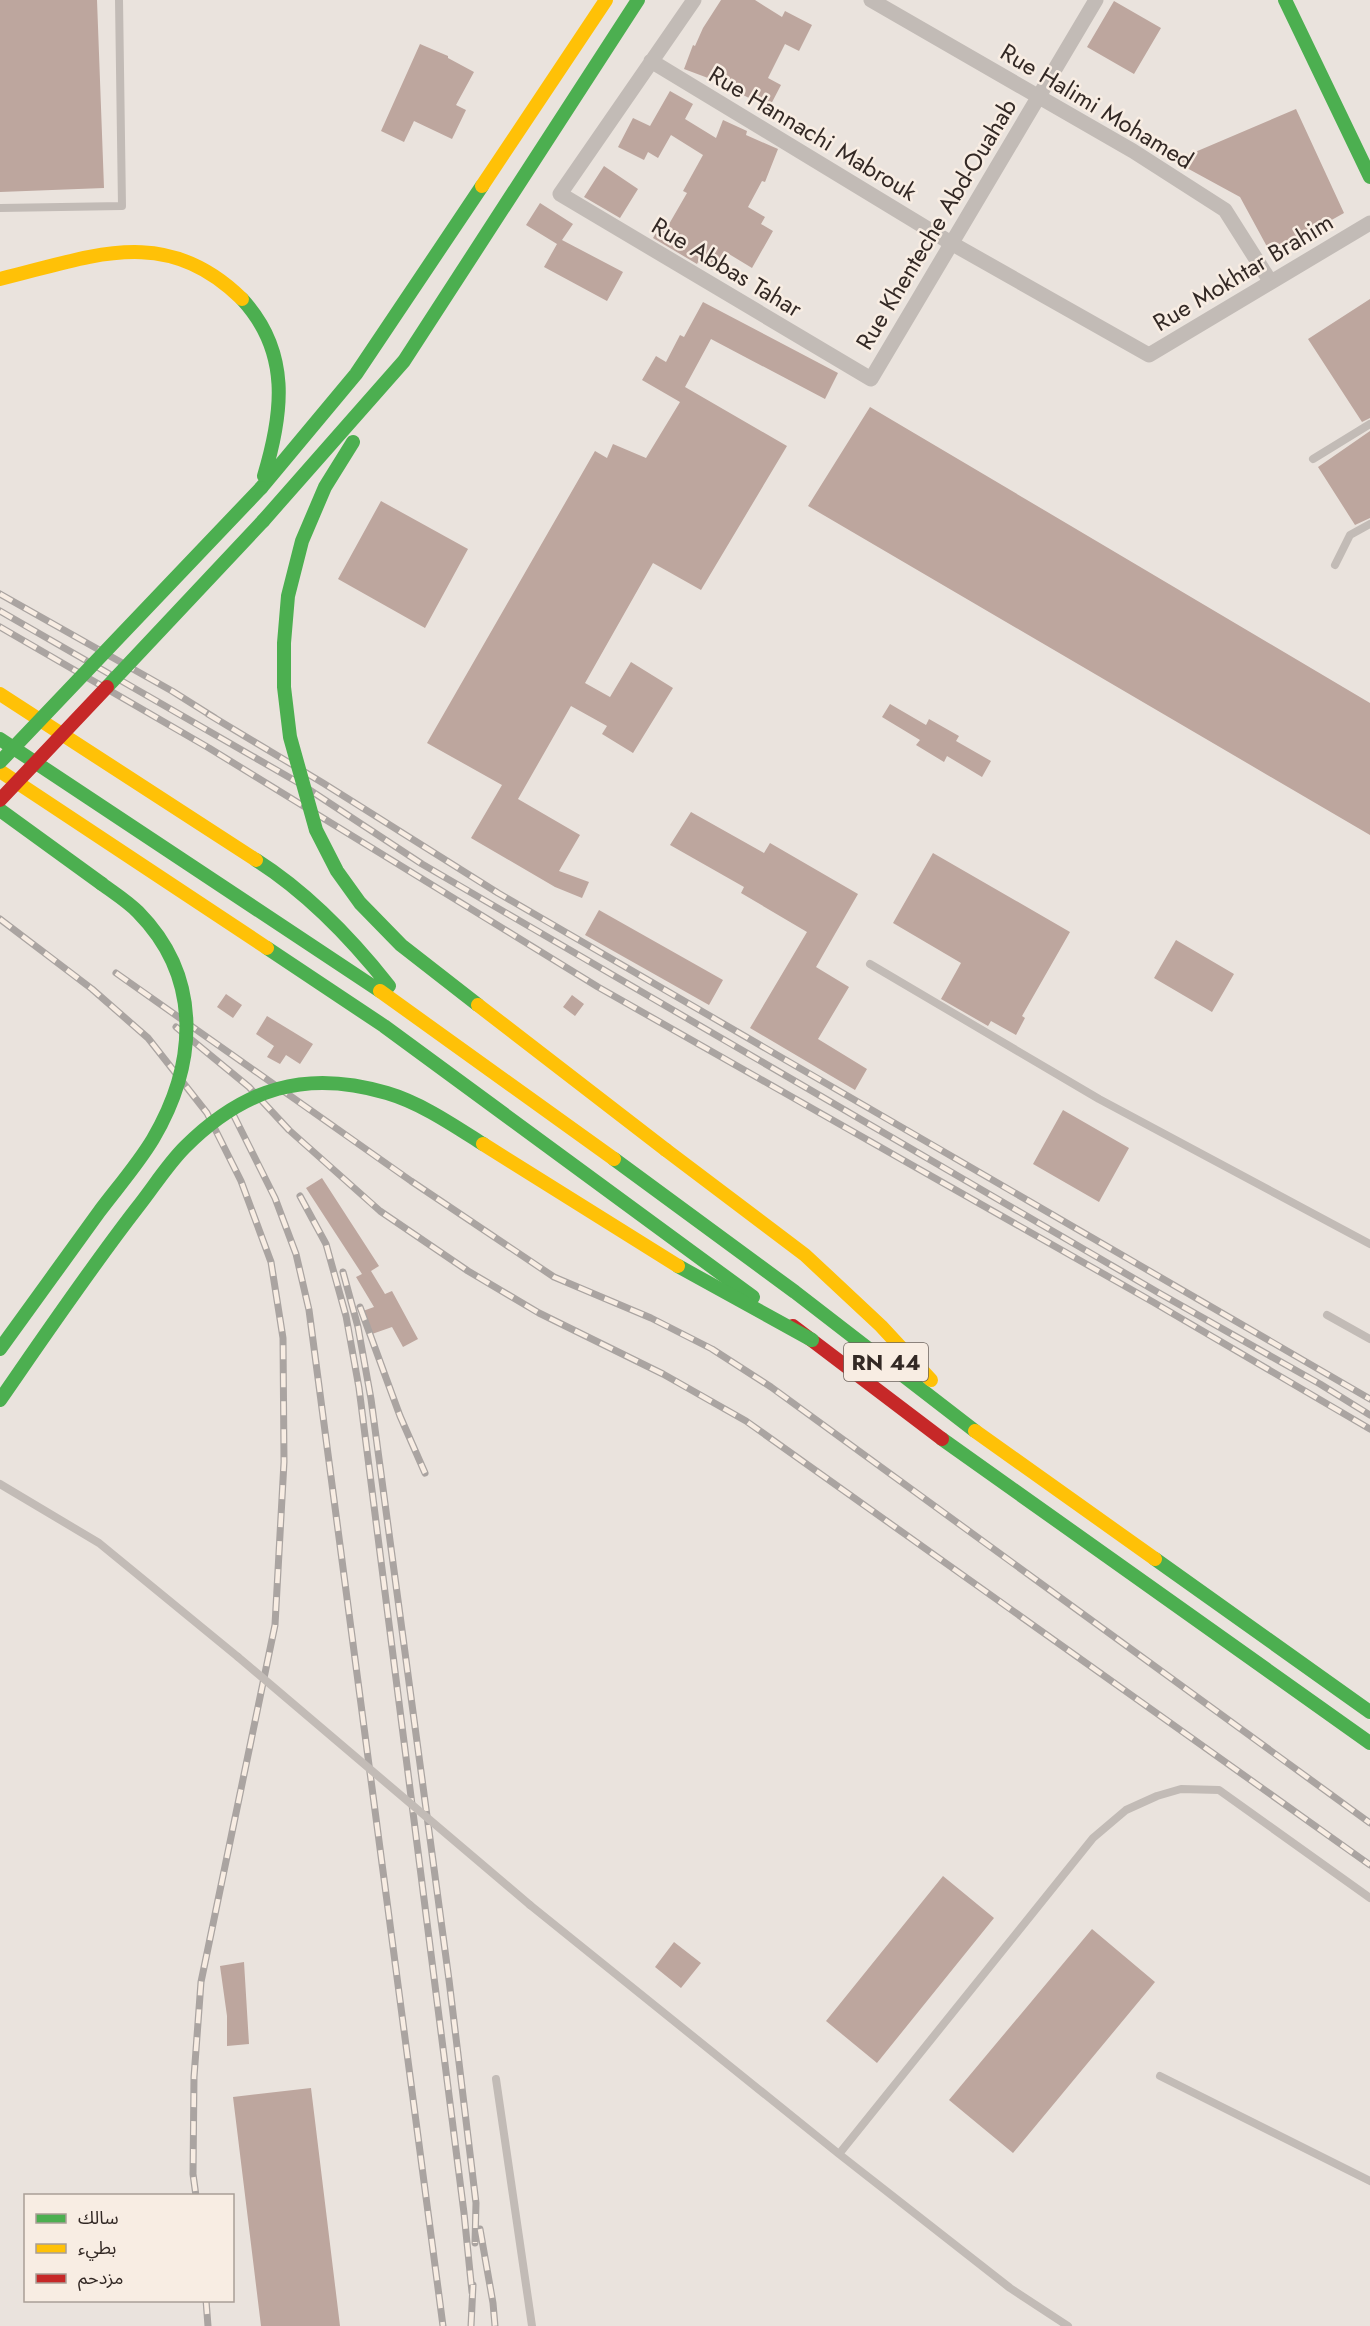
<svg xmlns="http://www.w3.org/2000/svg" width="1370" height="2326" font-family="Jost,'Noto Sans Arabic',sans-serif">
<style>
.building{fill:#bda69e}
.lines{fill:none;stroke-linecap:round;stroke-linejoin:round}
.lane{stroke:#c2bbb6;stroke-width:8}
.street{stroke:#c2bbb6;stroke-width:15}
.fast{stroke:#4caf50;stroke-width:14}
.slow{stroke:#ffc107;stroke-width:14}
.jam{stroke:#c62828;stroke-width:14}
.rail-casing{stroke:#aaa4a1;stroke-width:7}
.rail{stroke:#f8ede3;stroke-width:4.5;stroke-dasharray:14;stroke-linecap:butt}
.lane-bridge{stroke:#c2bbb6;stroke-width:8}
.fast-bridge{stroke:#4caf50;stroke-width:14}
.slow-bridge{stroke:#ffc107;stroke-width:14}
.jam-bridge{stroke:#c62828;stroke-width:14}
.labels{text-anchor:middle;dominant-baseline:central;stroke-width:5;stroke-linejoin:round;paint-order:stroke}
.shield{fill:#f8ede3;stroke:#6e645e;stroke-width:1.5}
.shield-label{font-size:22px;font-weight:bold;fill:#332925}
.street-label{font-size:24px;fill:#332925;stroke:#f8ede3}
</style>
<rect width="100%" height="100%" fill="#eae3dd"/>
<path class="building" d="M0,0H97L104,188L0,192Z
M721,0H755L782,17L785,11L812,25L799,51L785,44L768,78L781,85L769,108L739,93L740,90L684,69L693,45L695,46L703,28Z
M1114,1L1161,28L1134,74L1087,47Z
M420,44L448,56V58L474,72L456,105L466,110L452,139L414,121L404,142L381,131Z
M670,91L693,104L685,119L716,138L723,120L747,131L746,135L778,149L765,182L762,181L748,207L765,217L761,224L773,231L752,268L724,251L712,270L698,262L697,264L653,238L659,228L665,231L687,193L683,191L703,155L671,135L658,158L648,152L644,160L618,147L633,118L650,126Z
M1296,109L1344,213L1271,254L1240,197L1174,161Z
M604,166L638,189L620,218L584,197Z
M540,203L573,224L562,240L623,272L607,301L544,267L557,244L526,225Z
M1370,299V418L1362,422L1308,339Z
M703,302L838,373L825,399L711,339L685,387L787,446L701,590L653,563L585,683L610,697L631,662L673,688L633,753L602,734L607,726L571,706L518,799L580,835L559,871L589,882L582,898L555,887L471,838L502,785L427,743L595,451L607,458L613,444L646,458L680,402L642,380L656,356L666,362L680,335L684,337Z
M870,407L1370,703V835L808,506Z
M1370,431V518L1355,525L1318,467Z
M381,501L468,549L425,628L338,579Z
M890,704L926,725L929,719L959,736L956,741L991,761L982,777L947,756L944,762L916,745L920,740L882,717Z
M691,812L764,853L770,843L858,894L816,967L849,987L818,1039L867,1069L855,1090L750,1028L807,932L741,893L744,887L670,845Z
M933,853L1070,932L1022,1016L1025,1018L1016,1035L991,1021L988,1026L941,999L961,963L893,923Z
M599,910L723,980L709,1005L585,935Z
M1176,940L1234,974L1212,1012L1154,978Z
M226,994L242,1005L233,1018L217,1007Z
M572,995L584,1004L575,1016L563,1007Z
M267,1016L313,1044L300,1064L286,1055L280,1064L267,1057L274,1046L256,1034Z
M1063,1110L1129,1148L1099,1202L1033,1164Z
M322,1178L379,1266L371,1271L385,1294L392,1291L418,1339L403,1347L392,1327L372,1334L363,1311L374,1307L356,1277L362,1274L306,1188Z
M943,1876L994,1918L877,2063L826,2021Z
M1092,1929L1155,1982L1013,2153L949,2100Z
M674,1942L701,1963L681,1988L655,1967Z
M244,1962L249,2044L227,2046V2016L220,1966Z
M311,2088L340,2326H261L233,2097Z"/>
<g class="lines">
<path class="lane" d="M0,208L122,206L119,0
M1313,459L1370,424
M1335,565L1350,535L1370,524
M870,964L1099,1099L1370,1244
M1327,1315L1370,1339
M0,1484L99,1543L238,1657
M530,1905L839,2154L1010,2288L1068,2326
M1160,2076L1370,2181
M496,2079L532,2326
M839,2154L1093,1838L1126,1810L1157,1796L1181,1789L1219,1790L1370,1898"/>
<path class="street" d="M694,0L560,194L871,379L1096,0
M871,0L1133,151L1225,210L1270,281
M651,61L951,243L1149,355L1370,223"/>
<path class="fast" d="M1285,0L1370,177
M242,299C291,352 283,413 264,476
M261,488L356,374L482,186
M263,521L404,361L638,0
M0,739L380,991
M0,810L102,884
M256,860C308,893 351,938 389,986
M267,948L384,1026L753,1297
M614,1159L795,1292L975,1431
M942,1439L1370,1743
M1155,1559L1370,1712"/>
<path class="slow" d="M482,186L606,0
M0,279C91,257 165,223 242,299
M0,694L256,860
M0,771L267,948
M380,991L614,1159
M666,1150L805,1255L881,1326L931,1380
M975,1431L1155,1559"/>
<path class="jam" d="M793,1326L942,1439"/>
<defs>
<path id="rail" d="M0,594L172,691L215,718
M0,611L299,783L422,864L1159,1293L1320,1384L1370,1415
M0,627L209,748L598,987L1153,1302L1370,1429
M208,714L323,783L498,893L1370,1399
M0,919L92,989L148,1038L207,1113L241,1181L271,1262L283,1338L284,1462L275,1625L201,1982L194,2077L193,2174L196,2196
M116,973L411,1181L554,1277L651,1318L712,1349L771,1387L1370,1823
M176,1027L249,1087L289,1130L380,1211L468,1271L539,1313L663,1374L746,1421L1370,1865
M233,1114L275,1198L296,1254L309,1310L443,2326
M300,1196L326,1244L346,1316L359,1388L464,2213L472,2292
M343,1272L358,1327L371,1399L449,1980L476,2203L475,2243
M360,1307L400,1416L425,1473
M480,2229L493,2303L495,2326
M206,2300L208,2326
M471,2326L473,2285"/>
</defs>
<use href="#rail" class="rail-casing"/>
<use href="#rail" class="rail"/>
<path class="lane-bridge" d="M238,1657L530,1905"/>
<path class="fast-bridge" d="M353,442L325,487L302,541L288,596L284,643V687L290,737L316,830L337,871L360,903L401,945L478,1005
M107,687L263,521
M0,762L261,488
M678,1266L812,1340
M0,1349C33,1303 66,1258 99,1212C117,1188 138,1164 153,1139C197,1064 203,978 138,912C127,901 114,893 102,884
M0,1400C45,1335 89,1270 137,1208C153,1188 167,1165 185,1147C244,1088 306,1069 387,1093C421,1103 453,1125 483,1144"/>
<path class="slow-bridge" d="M478,1005L666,1150
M483,1144L678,1266"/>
<path class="jam-bridge" d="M0,800L107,687"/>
</g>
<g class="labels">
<rect class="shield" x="844" y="1343" width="84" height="38" rx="4.5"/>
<g class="shield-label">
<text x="886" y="1362">RN 44</text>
</g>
<g class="street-label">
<text transform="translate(1097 106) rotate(31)">Rue Halimi Mohamed</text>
<text transform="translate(813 133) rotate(31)">Rue Hannachi Mabrouk</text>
<text transform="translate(936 224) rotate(-59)">Rue Khenteche Abd-Ouahab</text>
<text transform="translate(727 267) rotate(31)">Rue Abbas Tahar</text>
<text transform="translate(1243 272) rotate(-31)">Rue Mokhtar Brahim</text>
</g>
</g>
<rect x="24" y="2194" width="210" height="108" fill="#f8ede3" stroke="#a99f97" stroke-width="1.5"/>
<rect x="36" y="2214" width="30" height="9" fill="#4caf50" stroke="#a99f97" stroke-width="1.5"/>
<text x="78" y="2224" font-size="18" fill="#332925">سالك</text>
<rect x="36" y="2244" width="30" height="9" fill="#ffc107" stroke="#a99f97" stroke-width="1.5"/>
<text x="78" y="2254" font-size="18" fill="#332925">بطيء</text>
<rect x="36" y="2274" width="30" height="9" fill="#c62828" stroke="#a99f97" stroke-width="1.5"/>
<text x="78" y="2284" font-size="18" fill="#332925">مزدحم</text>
</svg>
